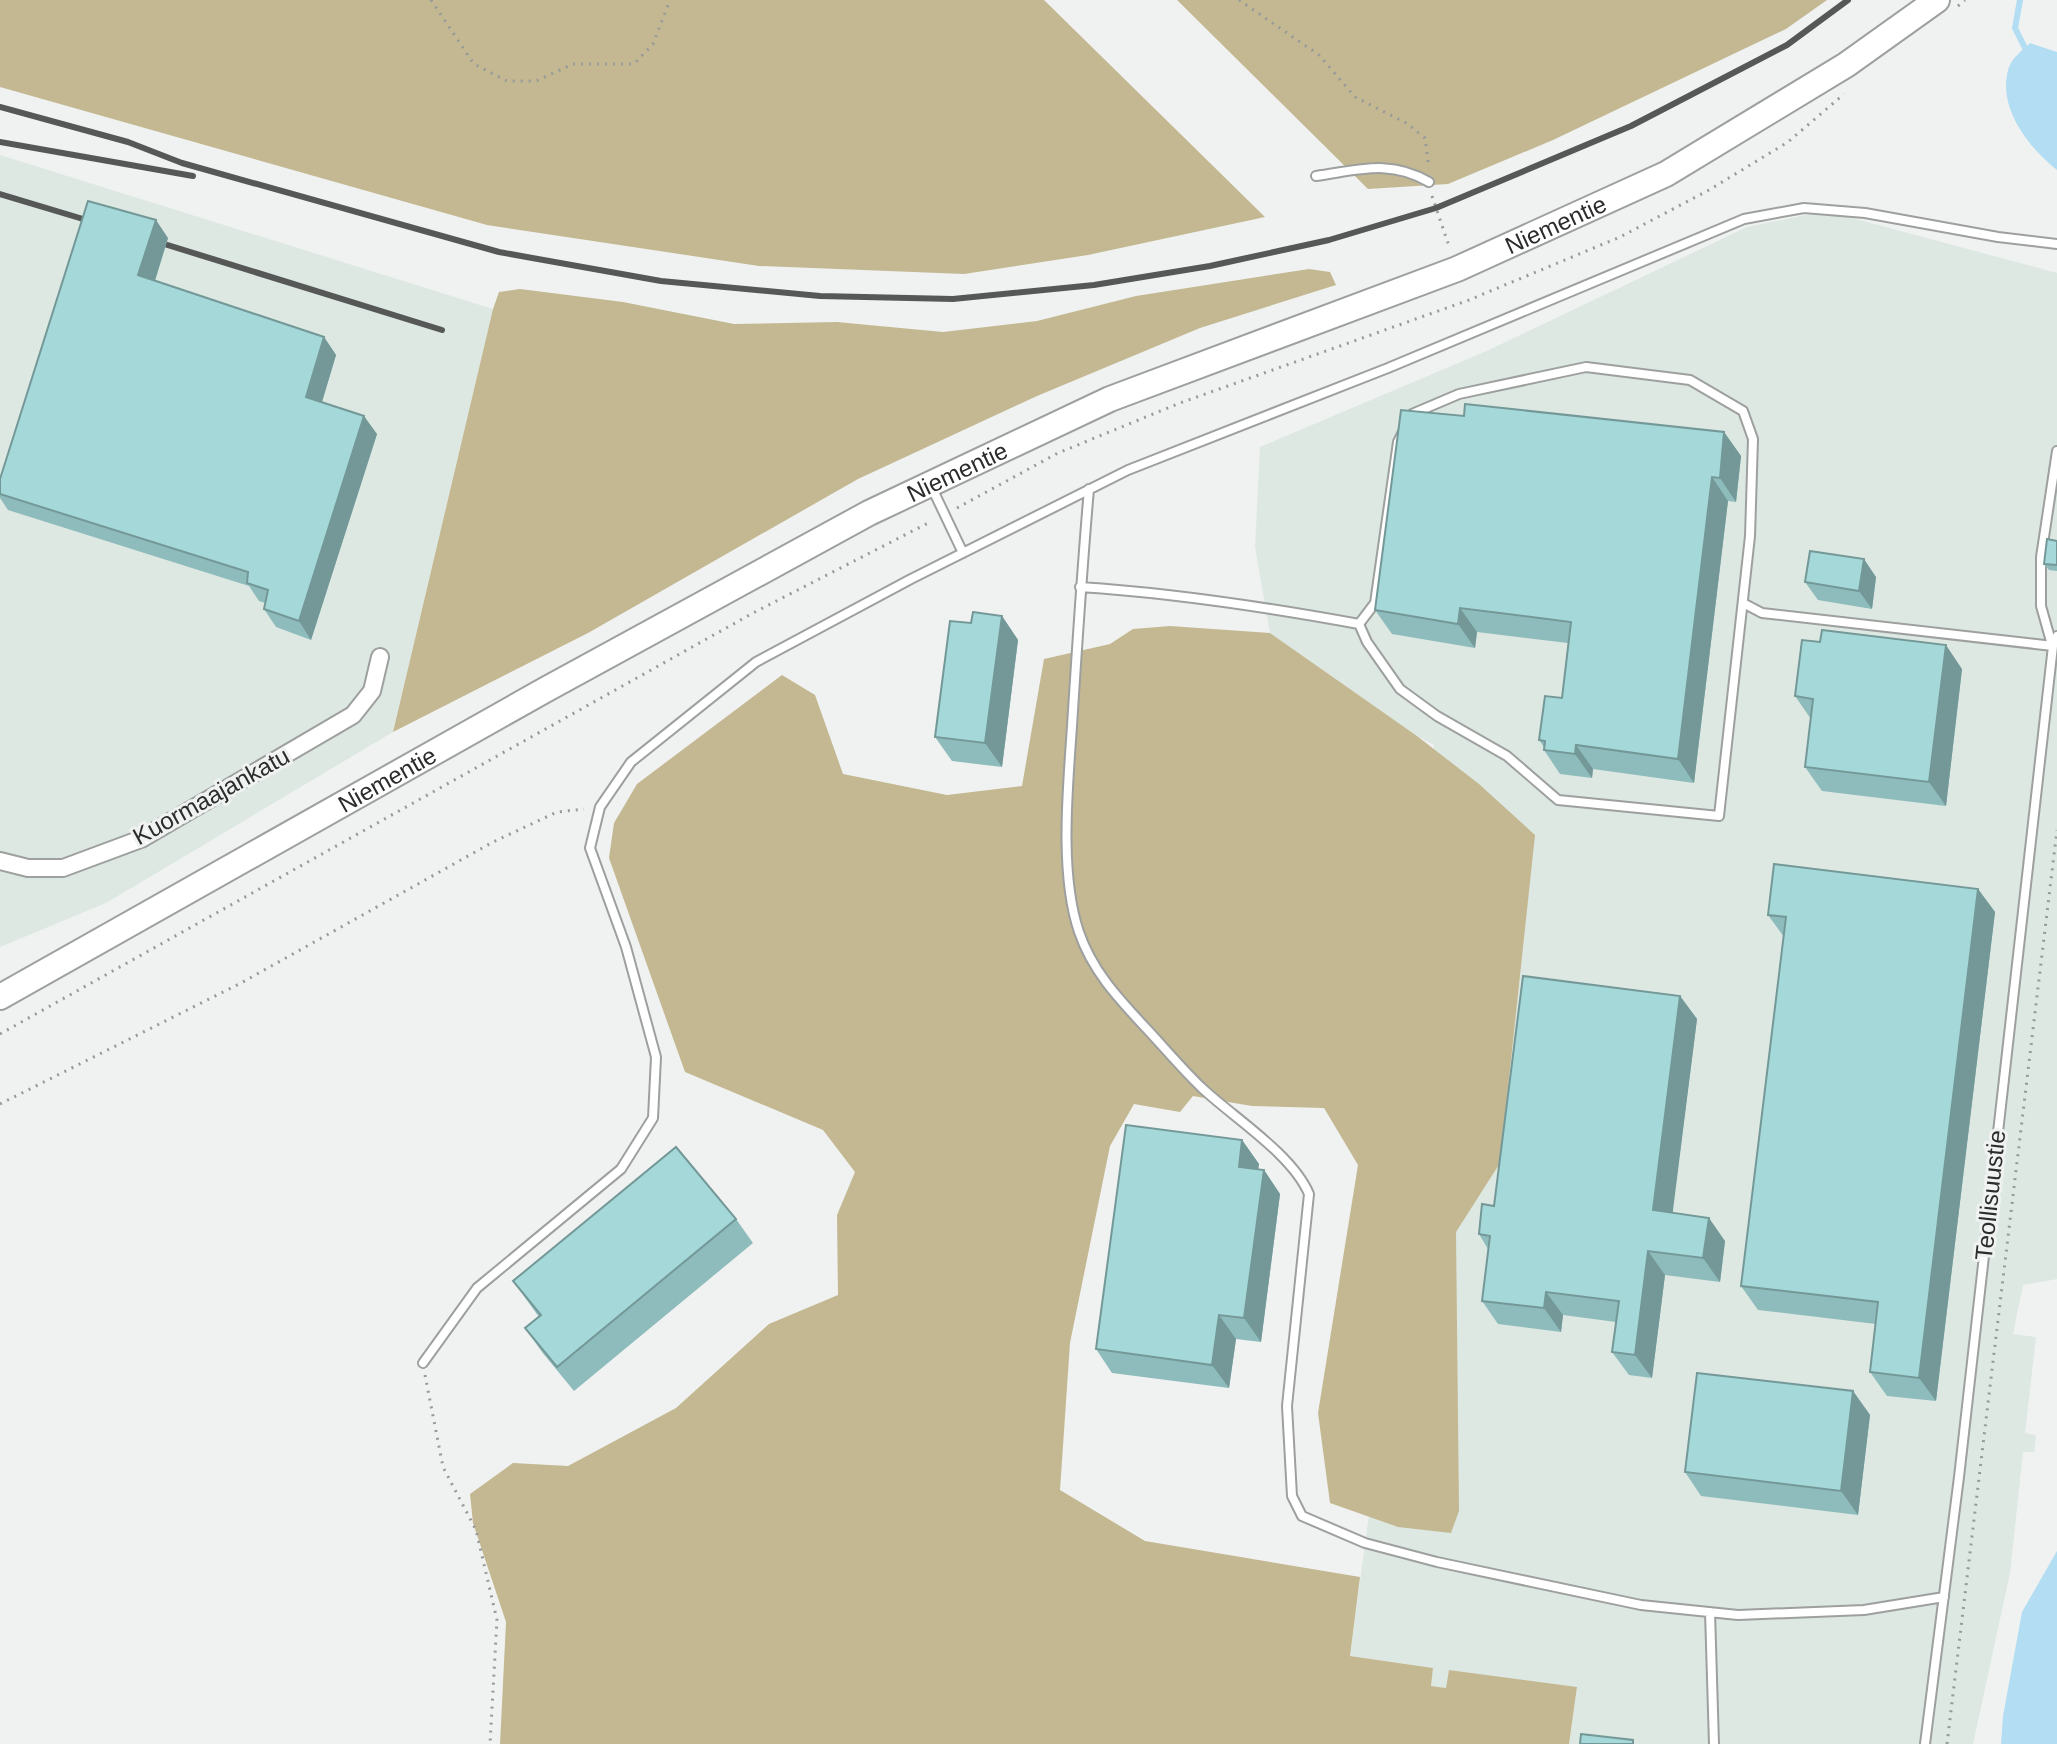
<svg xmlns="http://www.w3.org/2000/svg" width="2057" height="1744" font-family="Arial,sans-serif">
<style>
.built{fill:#dde8e2}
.forest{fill:#c4b892}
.water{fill:#b3ddf3}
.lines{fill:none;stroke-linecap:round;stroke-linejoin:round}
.stream{stroke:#b3ddf3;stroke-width:6}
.lane-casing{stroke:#9da09e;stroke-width:12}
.street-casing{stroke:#9da09e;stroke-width:20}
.secondary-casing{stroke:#9da09e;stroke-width:28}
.path{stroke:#979a98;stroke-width:3;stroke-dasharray:2 6;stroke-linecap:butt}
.lane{stroke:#fff;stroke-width:8}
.street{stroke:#fff;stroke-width:16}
.secondary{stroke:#fff;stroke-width:24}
.rail{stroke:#565857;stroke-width:6}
.wall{fill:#8ebbbb}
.shaded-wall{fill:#749898}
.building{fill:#a5d9d9;stroke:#749898;stroke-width:2}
.labels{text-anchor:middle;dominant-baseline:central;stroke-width:6;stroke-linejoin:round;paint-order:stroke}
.street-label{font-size:24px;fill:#2b2c2b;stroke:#eff2f0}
</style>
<rect width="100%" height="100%" fill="#eff2f0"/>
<path class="built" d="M0,155L493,309L393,732L106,903L0,947Z
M1826,211L2057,273V1279L2023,1285L2013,1334L2036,1337L2025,1433L2036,1435L2034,1452H2023L2010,1573L1973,1744H1569L1577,1688L1450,1670L1446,1688L1431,1686L1433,1668L1350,1656L1381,1425L1434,745L1417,736L1270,633L1255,547L1260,447L1489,350L1747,227Z"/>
<path class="forest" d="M0,0H1044L1265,217L1088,255L964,274L759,266L487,225L0,87Z
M1177,0H1827L1786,29L1553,140L1448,184L1368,189Z
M1309,269L1330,272L1336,285L1200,328L1037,396L858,479L588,633L393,732L493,309L499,292L520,289L623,302L734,324L837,322L943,332L1037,321L1136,296Z
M1170,626L1270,633L1417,736L1479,784L1535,835L1500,1163L1456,1232L1459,1511L1451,1533L1398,1527L1330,1503L1318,1413L1358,1165L1324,1108L1252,1106L1193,1096L1180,1112L1134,1104L1110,1146L1070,1343L1060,1490L1145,1541L1360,1577L1350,1656L1433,1668L1431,1686L1446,1688L1449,1670L1577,1687L1569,1744H500L506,1622L473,1523L470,1494L513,1463L568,1466L676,1408L769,1324L838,1295L837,1215L855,1172L823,1130L685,1072L609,858L614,823L637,784L782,675L815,695L843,774L947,795L1022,786L1044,659L1110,644L1133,629Z"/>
<path class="water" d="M2030,43L2057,52V170C2028,147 1996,106 2009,67C2012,58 2024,49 2030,43Z
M2057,1551V1744H2001L2003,1716L2022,1612Z"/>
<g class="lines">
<path class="stream" d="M2020,0L2015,28L2025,48"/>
<defs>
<path id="lane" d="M1316,176C1359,170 1390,159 1429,182
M1586,367L1690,380L1743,411L1753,439L1750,536L1719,816L1558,800L1507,756L1437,716L1400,689L1367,642L1359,624L1375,603L1398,442L1412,414L1459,394Z
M932,488L963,553
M1089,489C1082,568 1077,647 1072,726C1068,787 1059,873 1079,932C1092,970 1117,997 1144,1026C1163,1046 1182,1069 1202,1088C1234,1118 1292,1154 1309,1194L1287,1406L1292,1496L1302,1516L1365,1543L1437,1562L1641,1605L1738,1615L1864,1610L1944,1597
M1080,587C1174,593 1266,607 1359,624
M1743,603L1762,613L2053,646
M2052,645L2041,606V557L2057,451
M423,1363L477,1288L621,1169L653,1118L656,1057L626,947L590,848L600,807L631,762L756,662L911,579L1128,470L1388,368L1744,219L1804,208L1865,213L1998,237L2057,244
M1710,1612L1714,1744
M1925,1744L1959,1477L2053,646L2057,636"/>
<path id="street" d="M0,861L28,868H63L141,839L353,715L372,691L380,657"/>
<g id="secondary">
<path id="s1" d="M0,997L545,690L869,513L1110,399L1457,269L1666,174L1846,65L1937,0"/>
</g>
</defs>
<use href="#lane" class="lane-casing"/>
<use href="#street" class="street-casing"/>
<use href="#secondary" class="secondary-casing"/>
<path class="path" d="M431,0L474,64L507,81H536L573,64H634L653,44L670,0
M1239,0L1319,55L1355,97L1406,123L1425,138L1429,168
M1958,6L1965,0
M1432,196L1450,249
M957,508L1058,453L1180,403L1469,300L1620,237L1709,190L1788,142L1844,94
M0,1034L753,613L932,521
M0,1104L241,983L493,842L557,812L584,809
M425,1375L443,1467L476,1530L497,1620L490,1744
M1947,1744L2057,830"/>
<use href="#lane" class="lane"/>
<use href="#street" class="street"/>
<use href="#secondary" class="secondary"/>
<path class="rail" d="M0,107L128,142L182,163L499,252L661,281L820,296L953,299L1094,285L1210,266L1329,240L1436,208L1631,126L1787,45L1848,0
M0,142L193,176
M0,194L103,225
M145,238L442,330"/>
</g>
<path class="wall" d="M168,238L155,281L324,337L336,355L322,402L377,434L311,640L276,627L264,609L265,603L259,601L249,586L8,510L0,498V479Z
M1464,416L1724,432L1741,456L1736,502L1728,501L1694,783L1593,769L1592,778L1560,774L1544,750V747L1539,740L1562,698L1568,643L1477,632L1475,648L1392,634L1375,610Z
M2057,541V571L2049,570L2044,564Z
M1876,577L1872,609L1818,600L1805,582Z
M1002,616L1018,640L1002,767L952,761L935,737L971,623Z
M1962,669L1946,806L1822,791L1805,767L1811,719L1795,696Z
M1978,889L1995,912L1936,1401L1887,1396L1870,1372L1876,1324L1758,1310L1741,1286L1784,937L1768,915Z
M1680,996L1697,1019L1672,1213L1725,1241L1720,1282L1665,1275L1652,1378L1629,1375L1612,1352L1616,1322L1563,1315L1561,1332L1498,1324L1482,1301L1488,1249L1479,1234L1494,1206Z
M1242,1140L1259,1164L1258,1169L1264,1170L1280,1194L1261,1342L1236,1339L1229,1388L1112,1373L1096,1349Z
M736,1219L753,1243L574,1391L542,1352L525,1328L539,1317L513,1281Z
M1853,1391L1870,1415L1858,1515L1701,1496L1685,1472Z"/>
<path class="shaded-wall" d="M156,220L168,238L151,293L138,275Z
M324,337L336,355L318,415L306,397Z
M364,416L377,434L311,640L299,621Z
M1724,432L1741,456L1736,502L1720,478Z
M1712,477L1728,501L1694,783L1678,759Z
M1864,559L1876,577L1872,609L1859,591Z
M1460,608L1477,632L1475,648L1458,624Z
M1002,616L1018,640L1002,767L985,743Z
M1946,645L1962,669L1946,806L1929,782Z
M1576,745L1593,769L1592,778L1575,754Z
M1978,889L1995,912L1936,1401L1919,1378Z
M1680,996L1697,1019L1670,1234L1653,1210Z
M1242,1140L1259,1164L1255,1191L1239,1167Z
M1264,1170L1280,1194L1261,1342L1244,1318Z
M1709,1218L1725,1241L1720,1282L1703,1258Z
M1648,1251L1665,1275L1652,1378L1635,1355Z
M1546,1292L1563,1315L1561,1332L1544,1308Z
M1219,1315L1236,1339L1229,1388L1212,1365Z
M1853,1391L1870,1415L1858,1515L1841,1491Z"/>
<path class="building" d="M88,201L156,220L138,275L324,337L306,397L364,416L299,621L264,609L268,590L247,583L248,572L0,494V479Z
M1465,404L1724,432L1720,478L1712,477L1678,759L1576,745L1575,754L1544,750L1545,741L1539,740L1545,696L1562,698L1571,622L1460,608L1458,624L1375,610L1401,410L1464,416Z
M2047,539L2057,541V565L2044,564Z
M1810,551L1864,559L1859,591L1805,582Z
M973,612L1002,616L985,743L935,737L950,621L971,623Z
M1822,630L1946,645L1929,782L1805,767L1813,699L1795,696L1802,640L1820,642Z
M1774,864L1978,889L1919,1378L1870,1372L1878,1302L1741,1286L1786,917L1768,915Z
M1523,976L1680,996L1653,1210L1709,1218L1703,1258L1648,1251L1635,1355L1612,1352L1619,1301L1546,1292L1544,1308L1482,1301L1490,1236L1479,1234L1482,1204L1494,1206Z
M1126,1125L1242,1140L1239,1167L1264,1170L1244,1318L1219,1315L1212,1365L1096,1349Z
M676,1147L736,1219L557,1367L525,1328L541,1315L513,1281Z
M1697,1373L1853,1391L1841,1491L1685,1472Z
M1581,1734L1633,1740V1744H1580Z"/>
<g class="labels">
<g class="street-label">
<text stroke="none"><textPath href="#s1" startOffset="1740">Niementie</textPath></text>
<text stroke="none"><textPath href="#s1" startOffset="1092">Niementie</textPath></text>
<text stroke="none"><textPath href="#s1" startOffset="444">Niementie</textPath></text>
<text transform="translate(211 796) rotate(-29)">Kuormaajankatu</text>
<text transform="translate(1990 1195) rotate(-84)">Teollisuustie</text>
</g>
</g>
</svg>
